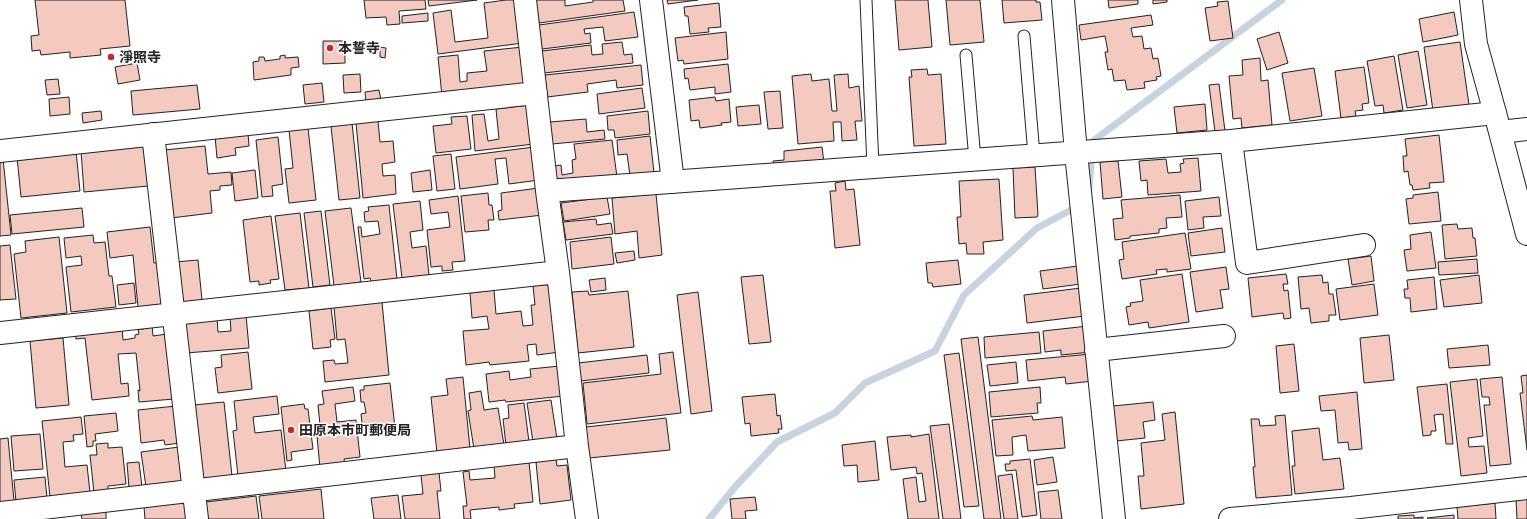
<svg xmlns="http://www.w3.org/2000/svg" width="1527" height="519" font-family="Mulish,'Noto Sans JP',sans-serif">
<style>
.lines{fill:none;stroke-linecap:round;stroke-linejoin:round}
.stream{stroke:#c7d3dd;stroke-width:7}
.building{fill:#f3c9c0;stroke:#222}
.lane-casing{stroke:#222;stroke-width:13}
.street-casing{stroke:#222;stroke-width:24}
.secondary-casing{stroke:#222;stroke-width:24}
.lane{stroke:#fff;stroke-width:11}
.street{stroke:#fff;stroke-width:22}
.secondary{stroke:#fff;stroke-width:22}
.poi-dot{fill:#c62828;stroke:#fff;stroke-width:1.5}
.labels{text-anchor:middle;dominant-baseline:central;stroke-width:3;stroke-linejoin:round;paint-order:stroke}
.poi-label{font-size:14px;font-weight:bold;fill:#222;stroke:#fff;text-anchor:start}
</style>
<rect width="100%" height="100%" fill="#fff"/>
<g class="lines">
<path class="stream" d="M1089,187L1093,141L1282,0
M709,519L735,487L777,442L835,413L865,383L935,351L964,295L1037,228L1069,211L1077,205"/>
</g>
<path class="building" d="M35,0H125L130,46L100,49L101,55L70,58V52L41,55L40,50L32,51L31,36L39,35Z
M364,0H425L426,9L399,11L400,24L387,25L386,17L366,18Z
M428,0H477L429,6Z
M506,0H517L523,43L438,54L433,13L451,10L455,42L488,38L484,3Z
M536,0H565V6L593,2V0H623L625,11L539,23Z
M667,0H698L668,4Z
M895,0H928L932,47L899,50Z
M946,0H980L984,42L950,45Z
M1002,0H1036V2H1040L1042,20L1004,23Z
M1108,0H1138V4L1109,8Z
M1153,0H1167V2L1153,4Z
M1228,1L1233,38L1210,41L1205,8L1218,6L1217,2Z
M719,3L721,27L708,28L709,32L690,34L688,16H685L684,7Z
M634,12L638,37L605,41L603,27L584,29L585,34L590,33L591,43L542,49L539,25Z
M1454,12L1458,35L1423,42L1419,19Z
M428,13V21L402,23V16Z
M1151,15L1153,25L1131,28L1133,37L1142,36L1144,49L1151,48L1153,59L1158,58L1161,76L1156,77L1157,80L1144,82L1145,88L1127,90L1125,80L1114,81L1112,69L1108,70L1105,52H1108L1105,36L1081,40L1079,25Z
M726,32L728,59L684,64L683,60L678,61L675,38Z
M1279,32L1288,63L1267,70L1257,39Z
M323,41H345V63L323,64Z
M622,42L624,55L632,54L633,63L544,73L542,51L591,45L592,55L603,54L602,44Z
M1460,42L1469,105L1433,111L1424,47Z
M380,47L386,48L385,58L380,57Z
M523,47L528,86L442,96L438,57L458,55L460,82L467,81V73L487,71L484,51Z
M1418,51L1427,105L1407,108L1398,55Z
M285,55V58L298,57L299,67L291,68V75L254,80L253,62L259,61V57H264L265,61L280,59V56Z
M1394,56L1403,110L1384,113L1383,105L1375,106L1367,61Z
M1260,58L1261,81L1268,80L1272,125L1242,128L1241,118L1233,119L1229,76L1243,75L1242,60Z
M137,63L140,80L118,84L115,67Z
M728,64L731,92L715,94V87L690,90L688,78L685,79L684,69Z
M641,65L643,85L617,88L616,80L587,84L588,92L547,97L545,75Z
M1364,67L1369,103L1362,104L1363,110L1355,111L1356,116L1341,118L1335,71Z
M1314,68L1322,116L1290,121L1282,73Z
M927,69L928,75L941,74L946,144L914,146L909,77H912L911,70Z
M360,74L361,92L344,93L343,75Z
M811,74L812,81L829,79L832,111H837L834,75L848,74L849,88L859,86L862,121H855L857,140L842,141L841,122H833L834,141L798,144L792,76Z
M58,79L60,94L47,95L45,80Z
M322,83L324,102L305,104L303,85Z
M1219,84L1225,131L1215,132L1209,85Z
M197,85L200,109L133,115L131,91Z
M642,88L645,108L599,114L597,94Z
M379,90L381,100L366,102L365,92Z
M780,91L783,128L768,129L764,92Z
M69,97L70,114L50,116L49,99Z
M715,97L716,101L729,99L731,122L721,123L722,125L700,128L699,120L691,121L689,100Z
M1205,104L1207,130L1177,133L1174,107Z
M530,105L534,144L475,151L472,115L484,114L488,141L499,139L496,109Z
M759,105L761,124L738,126L736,107Z
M101,111L102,120L83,123L82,113Z
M648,111L650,134L615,138L614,130H608L607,116Z
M467,116L471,149L436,153L433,126L452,124L451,117Z
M586,119L587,132L604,130L605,139L552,144L550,122Z
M378,121L380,142L393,141L395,162L382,164L383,176L395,175L396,194L363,198L356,123Z
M352,123L360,198L339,200L331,126Z
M308,128L316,200L289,203L285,169L293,168L289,130Z
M248,133L249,146L235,148L236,155L217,158L215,136Z
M1439,135L1444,182L1429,183L1430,188L1413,190L1412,185H1410L1408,171L1404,172L1403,156H1407L1405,139Z
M650,136L654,173L630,176L627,154L618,155L617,140Z
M278,137L283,184L272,186L273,196L262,197L256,140Z
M612,140L617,177L557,183L555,166L561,165L562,175L573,173L572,160L576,159L574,144Z
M145,145L148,186L84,192L81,151Z
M205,146L208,174L231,172L232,185L220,186V190L210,191L212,213L171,218L164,150Z
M534,147L539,180L509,184L506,158L495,159L498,184L460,189L456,157Z
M822,147L824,163L774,167L773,161L784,160V151Z
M76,151L80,191L21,197L17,157Z
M451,154L455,189L437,191L433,156Z
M1198,158L1201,191L1148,195L1147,180L1141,181L1139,161L1166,159L1168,173L1181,172L1180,164L1184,163L1183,159Z
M0,159H3L11,235L0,236Z
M1118,161L1122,197L1103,199L1100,162Z
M1035,167L1038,215L1037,217L1015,218L1013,168Z
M255,170L258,198L235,201L232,173Z
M430,170L432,190L413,192L411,173Z
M999,179L1003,240L983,242L984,254H967L966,243L959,244L957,217H961L959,181Z
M845,181L846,190L854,189L860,245L835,248L830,191H836L835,183Z
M539,188L543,215L499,220L498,211L502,210L501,193Z
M1438,192L1441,221L1409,224L1406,199L1413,198V195Z
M488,193L489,205H492L494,220H488L489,230L465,232L461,196Z
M656,194L662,255L639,258L637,231L615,234L612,198Z
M1180,195L1182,217L1166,218L1167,228L1159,229V233L1130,236V238L1115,240L1113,219L1123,218L1121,200Z
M458,196L465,261L452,262L453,270L442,271V266L431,267L427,230L450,227L448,212L431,214L429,200Z
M607,197L610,214L564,221L561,203Z
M1219,197L1221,216L1203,217L1204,228L1188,230L1185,201Z
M420,201L423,230L410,232L412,248L426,246L429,275L402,278L393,204Z
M389,205L397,279L371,282L370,278L364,279L358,227H361L362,237L380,234L378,221L365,222L364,212L369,211L368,207Z
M82,208L84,227L12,234L10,215Z
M351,208L361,282L334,286L325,211Z
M321,211L330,285L313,287L304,213Z
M300,213L309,288L285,290L275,216Z
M271,216L279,279L270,280L271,283L259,285V281L250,282L243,220Z
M596,219L597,225L611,223L613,234L566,240L563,222Z
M1457,224L1458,229L1472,228L1473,238H1475L1477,256L1445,259L1442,225Z
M150,227L154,263H160L164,304L138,307L133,255L110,258L107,232Z
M1222,228L1225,252L1191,256L1188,233Z
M1431,232L1436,268L1407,271L1404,250L1411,249L1410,235Z
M1185,233L1191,269L1167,272V269L1156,270L1157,274L1122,279L1119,260L1124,259L1122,242Z
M93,235L94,243L105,242L109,276H112L116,307L71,312L66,267L82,265L81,256L66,258L64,238Z
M59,237L67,313L21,318L14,254L26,252L25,241Z
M611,237L614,264L572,269L570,242Z
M10,245L16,299L0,300V246Z
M634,251L635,260L617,263L615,253Z
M1371,256L1374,281L1352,285L1348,259Z
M1477,259L1478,273L1439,275L1438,262Z
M198,260L202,300L180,303L175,262Z
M958,260L961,284L933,287L932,283H928L926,263Z
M1078,266L1081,284L1043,289L1040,271Z
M1226,267L1229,289L1220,290L1223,308L1196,312L1190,272Z
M1182,274L1189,322L1149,328L1148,322L1129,325L1126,307L1131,306L1130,303L1143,301L1140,280Z
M1286,274L1288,284H1283L1284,291L1288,290L1291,318L1284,319L1283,313L1252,317L1248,278Z
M763,275L771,342L749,344L741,277Z
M1322,275L1323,283L1328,282L1329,294H1333L1336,315H1329V321L1311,323L1309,308L1301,309L1298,277Z
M1479,275L1482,303L1444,307L1440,280Z
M1434,277L1437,309L1411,312L1410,298H1405L1404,289H1408L1407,280Z
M605,278L606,290L591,292L589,280Z
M134,283L136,303L119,305L117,285Z
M552,284L560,352L537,355L536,344L527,345L529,361L490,365L489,362L466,365L463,331L489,329L487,316L472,318L470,293L494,290L496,314L521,311L523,326L533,325L531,305H535L533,286Z
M1374,284L1378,315L1340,320L1336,289Z
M1081,288L1085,316L1027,323L1024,295Z
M588,291L589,295L628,291L634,347L578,353L572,292Z
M698,292L712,411L691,414L677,295Z
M382,302L389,375L325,382L323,361L334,360L335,364L348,363L345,339L337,340L334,307Z
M331,308L335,339L330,340L331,347L313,349L309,311Z
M246,315L249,348L186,353L183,321L217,317L218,332L231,331L230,317Z
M152,324L153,336L167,334L174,399L139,402L138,390L140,391L136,353L118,354L121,384L128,383L129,396L92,400L85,338L76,339L75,332L122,327L123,340L135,338V335L139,334L138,329H144L143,325Z
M1088,326L1091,352L1061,355V350L1045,352L1043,331Z
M1039,332L1041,353L985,358L984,337Z
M1389,335L1394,380L1364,383L1360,338Z
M978,337L1001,519H984L961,339Z
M63,338L69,405L36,408L30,341Z
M1294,344L1299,391L1280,393L1276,346Z
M1488,345L1490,365L1449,368L1447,349Z
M248,352L252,389L218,393L215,368L222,367L221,355Z
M673,352L681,413L587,424L583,383L661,374L659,354Z
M959,353L979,506L964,507L944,355Z
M1091,354L1093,381L1066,384L1065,377L1028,381L1026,360Z
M647,355L649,373L581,381L578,363Z
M1016,362L1018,383L990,386L987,365Z
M560,366L564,396L506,402L505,400L489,402L486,374L509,371L510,380L531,377L530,369Z
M1527,375V450L1520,393H1523L1521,376Z
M463,377L470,449L437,453L431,397L448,395L446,379Z
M1502,377L1511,464L1490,466L1484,405H1490L1489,397H1482L1480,379Z
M1477,379L1483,436L1468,438L1469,447L1484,446L1487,473L1461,476L1450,382Z
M390,383L395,428L363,432L361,414L366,413L364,402H361L360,390H364V386Z
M1447,384L1453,444H1446L1443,414L1434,415L1436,431H1431V435L1423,436L1417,387Z
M353,387L355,401L335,404L337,422L356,420L360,457L344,459L345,465L320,468L316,425H320L318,405L324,404L322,391Z
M1040,387L1041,403H1037L1038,413L991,417L989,392Z
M481,391L484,410L498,408L504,445L474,449L468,411L471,410L469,393Z
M1357,392L1362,449L1349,450L1348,442L1338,443L1335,410L1321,411L1319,396Z
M775,394L777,416L780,415L782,429H778L779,433L751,436L750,423L745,424L742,397Z
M277,396L279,414L253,417L255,433L281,430L286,471L238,476L233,431L237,430L234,401Z
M551,400L557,439L533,442L527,403Z
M224,402L232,476L202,479L194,405Z
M1153,402L1155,420L1143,422L1145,438L1116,441L1113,406Z
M524,403L529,442L506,445L503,419L509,418L508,405Z
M304,404L305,409H308L313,449L291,452L292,460L287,461L281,407Z
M176,406L180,443L165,445L164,440L141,443L138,410Z
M1175,412L1184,504L1141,509L1138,476H1144L1141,443L1165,440L1162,414Z
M116,413L118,431L95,434L96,441H93V446L87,447L84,416Z
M1285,415L1292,495L1256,498L1253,467H1255L1251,419H1259L1260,426L1276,425L1275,416Z
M1032,416L1033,420L1062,417L1065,448L1028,451L1026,435L1012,437L1013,455L996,456L992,420Z
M81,417L83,434L73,435L74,441L63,442L65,467L87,465L90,493L50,497L42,421Z
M666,418L670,450L589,458L586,427Z
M949,424L961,519H943L930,426Z
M1319,428L1323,460L1340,458L1344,489L1295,494L1292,466H1295L1292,431Z
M40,434L43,469L14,471L11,436Z
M929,434L939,519H908L903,479L916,477L919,502L926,501L922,473L917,474L916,467L891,470L887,437L911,435V437Z
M8,438L14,501L0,502V439Z
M875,441L879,480L858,482L857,465L844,466L842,445Z
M108,443V448L122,447L126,484L108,486V491L94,493L90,455H97L96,444Z
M179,447L184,482L146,487L141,452Z
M1053,457L1057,482L1037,485L1034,460Z
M556,459L557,466L567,465L571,500L540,504L536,462Z
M1030,459L1037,515L1022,517L1016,470L1006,471L1005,464H1010V461Z
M139,462L142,487L129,488L127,463Z
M529,462L533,502L514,504L515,508L499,510V507L470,510L471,519H464L463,506H467L463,472L469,471L470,480L495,478L494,466Z
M439,473L441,491H437L440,519H405L402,496L423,494L421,475Z
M1012,474L1018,519H1004L998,476Z
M45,477L47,498L16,502L14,480Z
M321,489L324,519H262L259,496Z
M1058,490L1062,519H1041L1038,492Z
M398,495L401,519H374L371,498Z
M256,496L259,519H208L206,502Z
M755,497L757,510L745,511L746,519H732L730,499Z
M1516,499H1527V519H1517Z
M187,502L189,519H145L144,507Z
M1495,503L1496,519H1458L1457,507Z
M106,511V519H82L81,514Z
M1414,515V518L1423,517V519H1398V516Z
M1454,515V519H1428L1427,518Z"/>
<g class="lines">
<defs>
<path id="lane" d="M866,0L873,167
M1024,36L1034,155
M966,55L975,160"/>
<path id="street" d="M525,0L547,191L558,272L577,446L587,519
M651,0L673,182
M1063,0L1076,153L1114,519
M153,134L197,519
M1231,141L1247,263L1364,245
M0,151L536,93
M547,191L1231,141L1495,113
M0,333L558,272
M1096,350L1224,336
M0,513L577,446
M1230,519L1351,508L1527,488"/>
<path id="secondary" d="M1471,0L1476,44L1495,113L1527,234
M1500,132L1527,129"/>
</defs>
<use href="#lane" class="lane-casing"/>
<use href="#street" class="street-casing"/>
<use href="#secondary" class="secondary-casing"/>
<use href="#lane" class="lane"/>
<use href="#street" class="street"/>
<use href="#secondary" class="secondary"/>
</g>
<g class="poi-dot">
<circle cx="330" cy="48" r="4"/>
<circle cx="111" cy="57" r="4"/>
<circle cx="291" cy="430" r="4"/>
</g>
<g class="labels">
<g class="poi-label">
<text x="338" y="48">本誓寺</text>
<text x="119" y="57">淨照寺</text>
<text x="299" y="430">田原本市町郵便局</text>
</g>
</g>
</svg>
